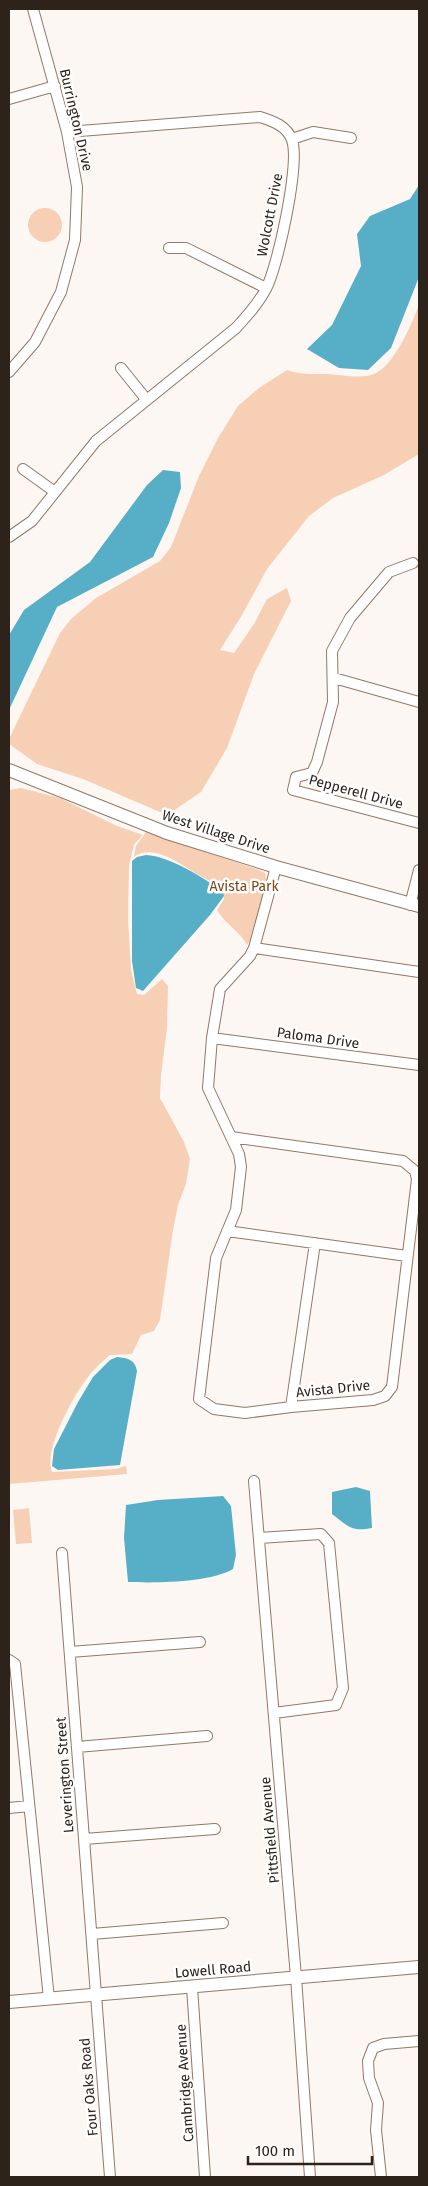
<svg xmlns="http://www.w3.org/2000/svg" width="428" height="2186" font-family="'Fira Sans',sans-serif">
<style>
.green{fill:#f6cfb4}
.water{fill:#57afc7}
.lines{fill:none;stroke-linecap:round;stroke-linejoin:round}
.minor-casing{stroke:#927866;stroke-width:12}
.tertiary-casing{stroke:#927866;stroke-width:14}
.minor{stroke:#fff;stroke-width:10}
.tertiary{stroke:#fff;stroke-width:12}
.labels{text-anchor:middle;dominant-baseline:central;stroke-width:5;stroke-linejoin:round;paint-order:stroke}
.street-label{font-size:14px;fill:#2d231b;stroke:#fff}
.park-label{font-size:14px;fill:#7d4616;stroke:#fff}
</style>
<rect width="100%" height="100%" fill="#fdf7f3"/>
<path class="green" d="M28 225a17 17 0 1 1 34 0a17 17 0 1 1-34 0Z
M419,304V454L384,475L333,498L309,516L267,569L242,615L220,650L234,653L254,624L267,599L287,588L291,601L254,674L227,748L201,792L167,815L83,779L37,764L9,744V739L60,633L71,619L96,598L160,561L171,547L199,476L218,438L238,406L259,388L287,370C301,375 313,374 328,374C343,375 360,379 374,374C394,366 412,324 419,304Z
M21,788L60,798L117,826L143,835L134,844L129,866L128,918L131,970L137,994L144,995L162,979L168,986L167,1028L161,1075L160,1098L184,1142L190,1159L186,1184L178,1205L173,1230L160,1320L154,1331L141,1335L132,1354L110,1355C104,1360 98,1365 93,1371C76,1389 43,1449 52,1472L116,1469L126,1466L127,1474L9,1484V790Z
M146,832L259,870L265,873L267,883L252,938L247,945C240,931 225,924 217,910L224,899V890C215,883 206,879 197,874C180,864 153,843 134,857L136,846Z
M29,1508L32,1543L16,1544L13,1510Z"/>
<path class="water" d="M419,185V277L391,348L368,370L339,368L307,349L332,325L361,266L357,234L370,216L410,199Z
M163,470L180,472L181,488L169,523L153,557L57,607L9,710V635L24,610L90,562L147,485Z
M146,855C169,856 205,878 223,892L224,896L210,915L143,991L136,988L132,961V861L137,857Z
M117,1357C127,1358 135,1359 137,1371L120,1465L58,1470L52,1466L54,1449L78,1402L93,1377L110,1360Z
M356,1487L370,1491L372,1528C351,1532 348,1526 332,1514V1492Z
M223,1496L231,1506L236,1555L233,1569C209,1583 156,1583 128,1582L124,1538L126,1505L158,1500Z"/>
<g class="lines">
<defs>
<path id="minor" d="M9,99L55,86
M292,139L313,132L351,138
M169,248H186L266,288
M121,368L146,399
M9,372L35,342L61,292L75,240L77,187L67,132L33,9
M23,469L55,492
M9,537L32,521L96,441L236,328C247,316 258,304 266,289C278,266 300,164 292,140C287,126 273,121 260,117L67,132
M413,563L389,572L350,618L332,651L333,702L317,762L312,773L296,777L293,790L419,823
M334,678L419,702
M410,905L419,870
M254,948L419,972
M212,1038L419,1065
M231,1137L403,1161L415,1171L417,1179L392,1387L385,1396L373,1400L291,1407L245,1413L214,1409L199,1399L216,1258L236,1210L241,1167L239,1154L208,1088L212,1038L220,989L250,956L254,948L276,867
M227,1231L407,1256
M291,1407L315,1243
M254,1481L296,1977L310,2177
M259,1538L321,1534L329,1543L343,1688L336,1705L274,1713
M62,1553L110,2177
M70,1652L200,1642
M9,1660L15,1664L49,1999
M77,1747L207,1736
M9,1808L29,1806
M84,1839L215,1829
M92,1934L223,1923
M192,1987L205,2177
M381,2177L376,2130L378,2103L369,2078L368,2061L373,2048L384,2044L419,2041"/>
<path id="tertiary" d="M9,770L167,833L276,867L419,906
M9,2002L419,1967"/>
</defs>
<use href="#minor" class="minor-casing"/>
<use href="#tertiary" class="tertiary-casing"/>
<use href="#minor" class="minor"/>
<use href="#tertiary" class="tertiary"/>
</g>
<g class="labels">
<g class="street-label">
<text transform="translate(76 120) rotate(77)">Burrington Drive</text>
<text transform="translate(270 215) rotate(-79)">Wolcott Drive</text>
<text transform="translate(356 792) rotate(15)">Pepperell Drive</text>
<text transform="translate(216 832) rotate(18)">West Village Drive</text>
<text transform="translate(318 1038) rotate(8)">Paloma Drive</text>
<text transform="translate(333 1389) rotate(-6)">Avista Drive</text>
<text transform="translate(65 1775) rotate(-94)">Leverington Street</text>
<text transform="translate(270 1830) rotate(-95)">Pittsfield Avenue</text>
<text transform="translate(213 1970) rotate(-5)">Lowell Road</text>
<text transform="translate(185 2083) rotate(-94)">Cambridge Avenue</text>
<text transform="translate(89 2087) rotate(-95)">Four Oaks Road</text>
</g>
<g class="park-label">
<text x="244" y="886">Avista Park</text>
</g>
</g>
<rect width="428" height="2186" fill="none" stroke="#2d231b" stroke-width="20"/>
<path d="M248 2156v8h124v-8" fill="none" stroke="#2d231b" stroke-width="2.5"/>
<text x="255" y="2156" font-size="15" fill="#2d231b" stroke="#ffffff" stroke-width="4" paint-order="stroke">100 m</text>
</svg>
